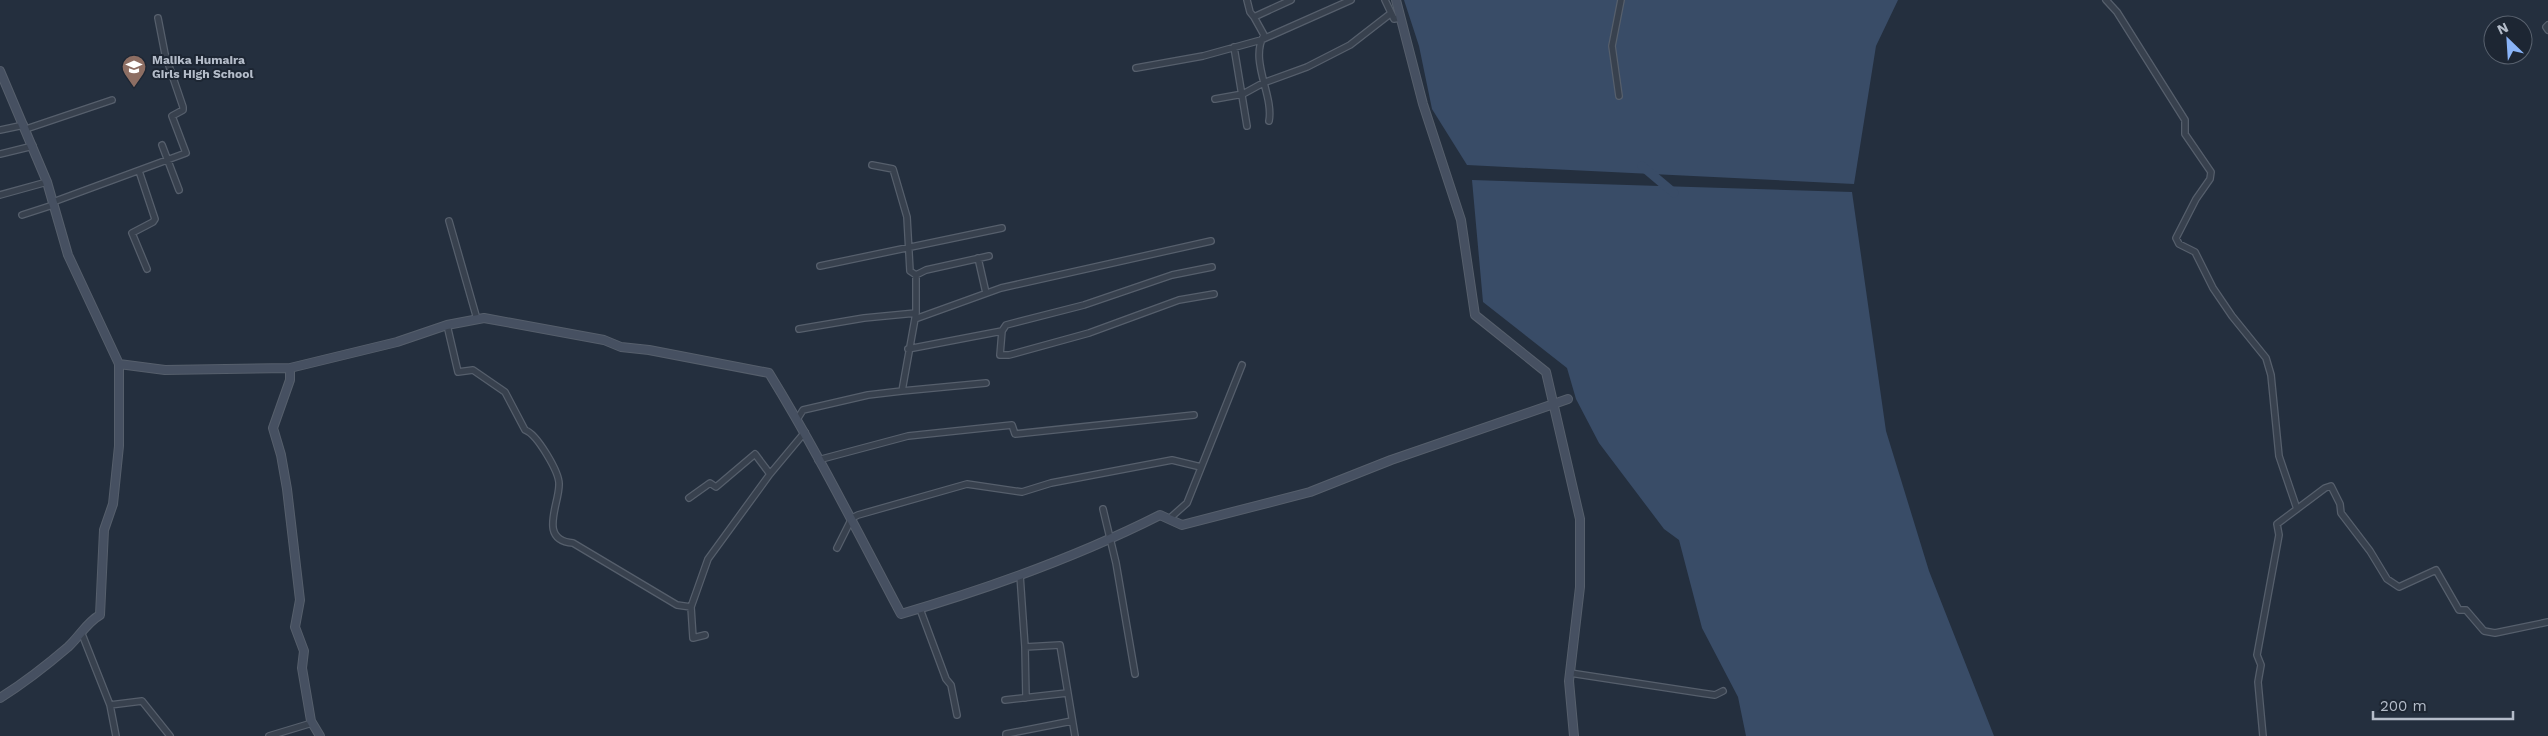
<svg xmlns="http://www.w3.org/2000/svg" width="2548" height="736" font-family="'Work Sans',sans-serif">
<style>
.water{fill:#394c67}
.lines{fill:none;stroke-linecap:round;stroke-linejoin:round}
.river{stroke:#394c67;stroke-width:9}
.street-casing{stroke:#565f6c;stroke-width:8}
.secondary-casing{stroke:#565f6c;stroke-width:10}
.street{stroke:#38414e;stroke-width:5.5}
.secondary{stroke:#465061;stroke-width:8}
.labels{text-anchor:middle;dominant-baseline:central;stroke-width:4;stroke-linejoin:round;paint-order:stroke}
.poi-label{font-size:12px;font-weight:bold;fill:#b4bcc9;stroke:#1d2633;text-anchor:start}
</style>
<rect width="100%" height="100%" fill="#242f3e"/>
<path class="water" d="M1404,0H1898L1876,46L1854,184L1467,165L1432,109L1419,46Z
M1472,180L1852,192L1886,431L1929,571L1994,736H1746L1738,697L1702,628L1679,540L1664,529L1599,443L1576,399L1567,368L1483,302Z"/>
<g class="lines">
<path class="river" d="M1642,166L1674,193"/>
<defs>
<path id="street" d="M1247,0L1250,12L1254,17
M1385,0L1394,19L1400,18
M2106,0L2117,12L2185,120V134L2211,172L2210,179L2196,199L2176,238L2179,244L2195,252L2213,288L2232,316L2266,358L2271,375L2279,456L2297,509
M2548,25L2546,27L2548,30
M1234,47L1247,126
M1136,68L1203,56L1261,40L1351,0
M1619,96L1612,46L1621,0
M1215,99L1243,94L1263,83L1307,67L1350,45L1390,14
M1269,121C1274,95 1249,61 1264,35L1254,17L1291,0
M26,129L112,100
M0,130L24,125
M162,145L179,190
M0,154L33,146
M139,171L155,219L153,222L132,233L147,269
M0,195L47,182
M53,202L186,153L172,116L183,110V107L165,54L158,18
M22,215L53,205
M449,221L477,319
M978,258L986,293
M820,266L1002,228
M916,275L926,270L989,256
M447,325L458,372L473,370L505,392L525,430C537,434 560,473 559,485C559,505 538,540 573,543L677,605L691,607L708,559L770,474L805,432
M799,329L864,318L916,313L915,319L1001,288L1211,241
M1002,331L1000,355H1009L1089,333L1179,300L1214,294
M908,349L1002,331L1006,325L1084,305L1172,275L1212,267
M902,391L986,383
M798,418L803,410L868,395L902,391L916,313V275L910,271L907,217L893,169L872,165
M818,460L908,436L1012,425L1015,434L1194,415
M689,498L710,483L716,487L755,454L770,474
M1103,509L1116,563L1135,674
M1169,519L1187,503L1242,365
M837,548L852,518L858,515L967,484L1022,492L1051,483L1172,460L1201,467
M1020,575L1025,647L1060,645L1075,736
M691,607L693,638L705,635
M920,609L946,679L951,685L957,715
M82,634L110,705
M1025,647L1026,698
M1570,673L1701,693L1715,695L1723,691
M1005,700L1067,693
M116,736L110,705L142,701L170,736
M269,736L312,723
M1006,736V734L1072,721
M2263,736L2258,682L2261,665L2257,655L2279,535L2277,524L2325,488L2331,486L2340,504L2341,513L2370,551L2387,579L2399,587L2436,570L2459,610H2466L2484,631L2495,633L2548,622"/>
<path id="secondary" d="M1396,0L1423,104L1461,220L1475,315L1546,372L1580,519V587L1569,681L1574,736
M0,71L47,182L68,255L119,364V446L113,504L104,530L100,615C87,622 80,636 68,647C47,665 24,683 0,698
M119,364L165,370L290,368L397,342L447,325L484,318L604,340L621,347L649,350L769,373C817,451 858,533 901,614C990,588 1077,557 1160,515L1182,525L1310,492L1391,460L1568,399
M290,368V380L273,428L281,455L287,489L300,600L295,627L304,651L302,668L311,721L320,736"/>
</defs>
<use href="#street" class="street-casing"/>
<use href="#secondary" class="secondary-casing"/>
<use href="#street" class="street"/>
<use href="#secondary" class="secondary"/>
</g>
<defs>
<symbol id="school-pin" viewBox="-11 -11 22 30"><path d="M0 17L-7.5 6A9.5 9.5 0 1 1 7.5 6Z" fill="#8d6e63" stroke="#1d2633"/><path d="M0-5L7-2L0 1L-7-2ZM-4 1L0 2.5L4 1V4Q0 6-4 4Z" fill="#fff"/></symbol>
</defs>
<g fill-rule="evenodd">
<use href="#school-pin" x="120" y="53" width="28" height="38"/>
</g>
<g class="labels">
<g class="poi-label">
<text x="152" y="60">Malika Humaira<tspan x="152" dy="14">Girls High School</tspan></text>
</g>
</g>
<g transform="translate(2508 40) rotate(335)"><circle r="24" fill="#1d2633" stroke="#59626f"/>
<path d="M0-4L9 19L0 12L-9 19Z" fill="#8ab4f8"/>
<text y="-8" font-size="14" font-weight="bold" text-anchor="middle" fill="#b4bcc9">N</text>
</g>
<path d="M2373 711v8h140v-8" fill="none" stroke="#b4bcc9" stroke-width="2.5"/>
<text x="2380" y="711" font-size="15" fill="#b4bcc9" stroke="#1d2633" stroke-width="4" paint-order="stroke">200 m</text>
</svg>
